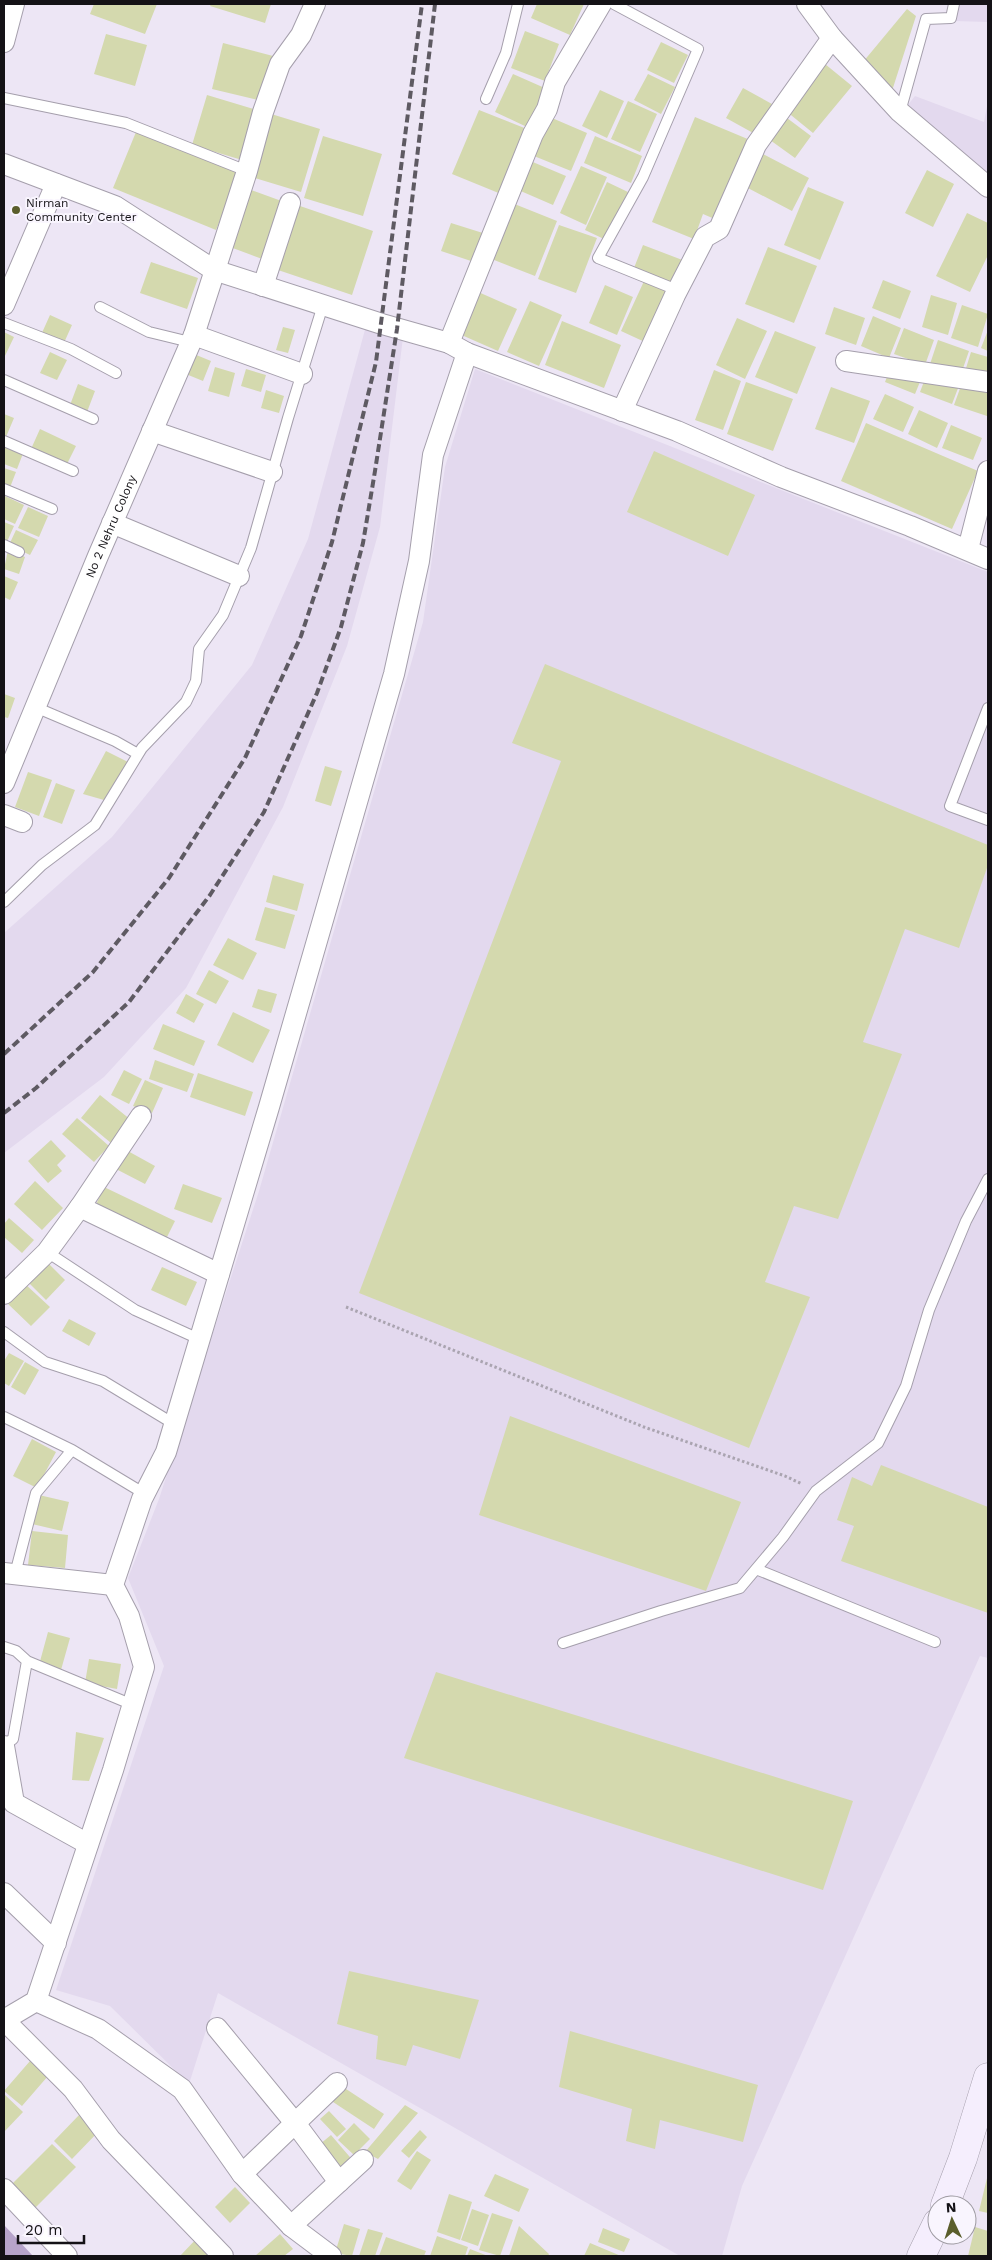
<svg xmlns="http://www.w3.org/2000/svg" width="992" height="2260" font-family="'Work Sans',sans-serif">
<style>
.built{fill:#e3d9ee}
.water{fill:#b7a4ca}
.building{fill:#d4d9ae}
.lines{fill:none;stroke-linecap:round;stroke-linejoin:round}
.lane-casing{stroke:#a59fac;stroke-width:12}
.street-casing{stroke:#a59fac;stroke-width:22}
.secondary-casing{stroke:#a59fac;stroke-width:29}
.path{stroke:#aaa4b0;stroke-width:3;stroke-dasharray:2.5 2.5;stroke-linecap:butt}
.lane{stroke:#fff;stroke-width:10}
.street{stroke:#fff;stroke-width:20}
.secondary{stroke:#f5eefd;stroke-width:28}
.rail{stroke:#5e5a62;stroke-width:4;stroke-dasharray:8 4;stroke-linecap:butt}
.poi-dot{fill:#5b5e2c;stroke:#f9f5fe;stroke-width:2}
.labels{text-anchor:middle;dominant-baseline:central;stroke-width:4;stroke-linejoin:round;paint-order:stroke}
.poi-label{font-size:12px;fill:#141216;stroke:#f9f5fe;text-anchor:start}
.street-label{font-size:12px;fill:#141216;stroke:#f9f5fe}
</style>
<rect width="100%" height="100%" fill="#ede6f5"/>
<path class="built" d="M958,4H988V22L954,21Z
M915,96L984,122L988,101V173L907,106Z
M366,326L403,337L380,527L347,646L283,807L186,988L104,1077L4,1153V933L112,837L252,665L308,539Z
M475,369L988,572V1658L980,1656L742,2186L722,2256H680L218,1993L189,2084L110,2006L56,1990L164,1666L128,1578L159,1499L259,1191L423,622L445,467Z"/>
<path class="water" d="M4,2225L33,2256H4Z"/>
<path class="building" d="M94,4H157L145,34L90,14Z
M211,4H271L265,23L210,6Z
M537,4H584L570,35L531,18Z
M907,9L916,16L891,94L863,62Z
M525,31L559,44L545,81L511,68Z
M106,34L147,45L135,86L94,74Z
M661,42L688,55L674,83L647,70Z
M223,43L273,56L262,101L212,89Z
M825,64L852,86L813,133L786,111Z
M513,74L547,89L529,128L495,112Z
M648,74L675,87L661,114L634,100Z
M743,88L772,104L755,134L726,118Z
M600,90L624,101L607,138L582,126Z
M207,95L257,110L242,160L192,145Z
M628,101L657,114L640,152L611,139Z
M479,110L527,129L501,194L452,174Z
M268,113L320,129L301,192L248,176Z
M545,115L587,133L571,171L529,154Z
M695,117L750,140L717,220L703,214L694,239L652,222Z
M787,118L811,136L795,158L770,140Z
M136,132L239,173L216,230L113,188Z
M323,136L382,154L363,216L304,198Z
M595,136L642,156L631,183L584,163Z
M763,154L809,178L792,211L746,187Z
M528,160L566,176L553,205L516,189Z
M581,166L607,177L586,225L560,213Z
M927,170L954,184L933,227L905,213Z
M607,182L628,192L606,240L585,230Z
M808,187L844,202L820,260L784,245Z
M251,190L287,203L265,260L230,247Z
M512,203L557,221L535,276L489,258Z
M300,206L373,231L352,295L278,270Z
M967,213L988,223V255L970,292L936,276Z
M451,223L486,234L477,263L441,251Z
M559,225L597,238L576,293L538,279Z
M643,245L685,261L675,284L634,268Z
M768,247L817,266L794,323L745,304Z
M151,262L198,278L187,309L140,293Z
M645,279L671,291L647,343L621,331Z
M883,280L911,291L900,319L872,308Z
M605,285L633,297L617,335L589,323Z
M476,291L517,309L498,351L457,333Z
M931,295L957,303L948,335L922,327Z
M530,301L562,315L539,366L507,352Z
M962,305L988,314L978,347L951,338Z
M834,307L865,318L856,345L825,334Z
M50,315L72,325L63,345L41,335Z
M873,316L901,328L889,358L861,346Z
M737,318L767,331L745,379L716,365Z
M562,321L621,345L604,388L545,365Z
M283,327L295,330L288,353L276,350Z
M904,328L934,340L925,365L894,354Z
M988,330V351L981,348Z
M775,331L816,347L797,394L755,377Z
M4,332L14,337L4,358Z
M938,340L969,351L960,377L929,367Z
M50,352L67,360L57,380L40,373Z
M189,352L211,361L203,381L181,372Z
M971,352L988,357V386L963,378Z
M894,359L924,372L915,394L885,382Z
M215,367L235,373L229,397L208,391Z
M246,369L266,375L261,392L241,386Z
M714,370L741,381L723,430L695,420Z
M928,371L960,383L952,404L920,392Z
M746,382L793,399L773,451L727,434Z
M962,383L988,391L987,416L954,405Z
M78,384L95,391L87,412L70,405Z
M831,387L870,401L854,443L815,429Z
M266,390L284,396L279,413L261,408Z
M885,394L914,407L903,432L873,419Z
M919,410L948,423L937,448L908,434Z
M4,414L14,418L6,437H4Z
M866,423L978,471L952,529L841,481Z
M951,425L982,438L973,460L942,448Z
M40,429L76,446L66,466L31,449Z
M5,444L24,451L17,469L4,464Z
M654,451L755,495L728,556L627,512Z
M4,468L16,472L9,490L4,488Z
M5,496L24,505L15,524L4,519Z
M28,507L48,516L39,537L18,528Z
M4,522L14,526L6,544L4,543Z
M16,530L38,540L30,555L9,545Z
M8,550L25,557L19,574L4,569Z
M4,576L18,582L10,600L4,597Z
M545,664L988,845V865L959,948L905,929L863,1042L902,1054L838,1219L794,1206L765,1282L810,1297L749,1448L359,1293L561,761L512,743Z
M4,694L15,698L8,718L4,717Z
M106,751L128,762L104,800L83,794Z
M325,766L342,771L331,806L315,801Z
M28,772L52,780L39,816L15,807Z
M56,783L75,790L62,824L43,817Z
M273,875L304,884L297,911L266,902Z
M265,907L295,915L285,949L255,940Z
M228,938L257,953L243,980L213,965Z
M209,970L229,981L216,1004L196,994Z
M258,989L277,994L271,1013L252,1007Z
M186,994L204,1004L194,1023L176,1013Z
M233,1012L270,1030L253,1063L217,1045Z
M163,1024L205,1041L194,1066L153,1049Z
M155,1060L194,1074L187,1092L149,1079Z
M124,1070L142,1079L129,1104L111,1095Z
M198,1073L253,1092L245,1116L190,1097Z
M145,1080L163,1088L152,1113L133,1106Z
M100,1095L131,1120L111,1143L81,1118Z
M77,1118L109,1146L94,1162L62,1134Z
M51,1140L66,1156L57,1165L62,1171L48,1183L28,1161Z
M126,1150L155,1166L145,1184L116,1169Z
M35,1181L63,1208L42,1230L14,1204Z
M183,1184L222,1198L212,1223L174,1209Z
M104,1187L175,1221L164,1243L94,1209Z
M9,1218L34,1240L22,1253L4,1237V1224Z
M46,1261L65,1280L46,1300L27,1281Z
M162,1267L197,1282L186,1306L151,1290Z
M24,1283L50,1307L31,1326L6,1302Z
M69,1319L96,1333L89,1346L62,1331Z
M9,1353L24,1361L9,1386L4,1383V1361Z
M25,1362L39,1370L25,1395L11,1387Z
M510,1416L741,1502L706,1591L479,1515Z
M32,1439L56,1452L37,1488L13,1476Z
M881,1465L988,1507V1613L841,1561L854,1526L837,1520L852,1477L872,1486Z
M39,1495L69,1502L62,1531L32,1524Z
M32,1531L68,1535L65,1568L28,1565Z
M48,1632L70,1638L61,1670L39,1665Z
M89,1659L121,1664L117,1689L85,1683Z
M436,1672L853,1801L823,1890L404,1758Z
M76,1732L104,1738L89,1781L72,1780Z
M349,1971L479,2000L460,2059L413,2045L406,2066L376,2059L378,2036L337,2024Z
M570,2031L758,2085L743,2142L660,2120L655,2149L626,2141L632,2109L559,2087Z
M30,2061L48,2076L22,2106L4,2091Z
M340,2085L384,2114L374,2129L330,2100Z
M4,2094L23,2112L4,2132Z
M405,2105L418,2113L378,2159L365,2152Z
M329,2111L346,2129L337,2137L320,2119Z
M81,2113L99,2131L72,2159L54,2141Z
M354,2123L370,2139L354,2155L338,2140Z
M420,2130L427,2137L409,2158L401,2151Z
M331,2135L355,2163L337,2177L314,2149Z
M52,2144L76,2167L30,2213L6,2190Z
M417,2151L431,2160L411,2190L397,2181Z
M495,2174L529,2189L519,2212L484,2196Z
M988,2174V2213L979,2211Z
M235,2187L250,2203L230,2223L215,2207Z
M449,2194L472,2202L460,2240L437,2232Z
M472,2209L489,2215L478,2246L461,2240Z
M492,2213L513,2220L500,2256L479,2250Z
M344,2224L360,2229L352,2256L335,2253Z
M519,2226L549,2254L548,2256H509Z
M975,2227L988,2231V2256H968Z
M603,2228L630,2239L624,2252L598,2242Z
M368,2229L383,2233L375,2256H359Z
M280,2234L293,2249L284,2256H255Z
M199,2236L214,2251L209,2256H180Z
M437,2236L468,2247L465,2256H430Z
M386,2237L426,2251L424,2256H379Z
M590,2243L621,2256H584Z
M470,2249L488,2256H467Z"/>
<g class="lines">
<defs>
<path id="lane" d="M614,4L698,49L643,177L598,258L677,290
M4,98L126,123L247,171
M486,99L506,53L518,4
M900,112L926,19L951,18L954,4
M100,307L149,332L190,342
M4,323L71,349L116,373
M4,380L93,419
M4,441L73,471
M4,489L52,509
M4,545L19,552
M35,707L115,741L138,754
M988,708L950,806L988,820
M4,902L42,865L95,825L142,748L186,702L196,681L199,649L223,615L251,548L288,418L323,305
M47,1252L135,1310L199,1339
M4,1332L45,1362L103,1381L174,1424
M4,1417L72,1450L145,1494
M756,1569L935,1642
M15,1574L36,1493L72,1450
M563,1643L661,1611L740,1588L783,1537L816,1491L878,1443L906,1386L929,1310L966,1221L988,1179
M4,1647L16,1651L27,1661L133,1705
M4,1745L13,1739L27,1661"/>
<g id="street">
<path d="M807,4L832,38L900,112L988,187"/>
<path d="M4,42L14,4"/>
<path d="M4,164L115,206L214,270L382,324L449,343L467,353L677,431L781,477L910,526L988,559"/>
<path d="M263,286L290,203"/>
<path d="M4,305L56,184"/>
<path d="M194,335L302,374"/>
<path d="M449,343L533,134L547,109L555,82L601,4"/>
<path d="M846,361L988,382"/>
<path d="M622,411L675,295L705,237L719,229L756,145L832,38"/>
<path d="M152,431L272,472"/>
<path d="M112,523L239,576"/>
<path d="M968,549L988,471"/>
<path id="s1" d="M4,783L98,556L194,335L247,171L263,112L280,64L301,35L315,4"/>
<path d="M4,815L22,822"/>
<path d="M80,1207L141,1116"/>
<path d="M4,1294L47,1252L80,1207L219,1274"/>
<path d="M4,1573L113,1585"/>
<path d="M4,1746L14,1803L88,1844"/>
<path d="M4,1893L56,1943"/>
<path d="M36,2001L98,2029L182,2089L242,2174L291,2226L331,2256"/>
<path d="M4,2020L36,2001L113,1770L144,1667L129,1616L113,1585L142,1499L166,1452L269,1107L394,674L419,561L433,455L467,353"/>
<path d="M4,2020L73,2089L111,2140L223,2256"/>
<path d="M217,2028L295,2123L339,2182"/>
<path d="M242,2174L337,2083"/>
<path d="M4,2189L67,2256"/>
<path d="M291,2226L363,2160"/>
</g>
<path id="secondary" d="M945,2205L963,2158L988,2077
M921,2256L937,2223"/>
</defs>
<use href="#lane" class="lane-casing"/>
<use href="#street" class="street-casing"/>
<use href="#secondary" class="secondary-casing"/>
<path class="path" d="M346,1307L644,1427L785,1476L802,1484"/>
<use href="#lane" class="lane"/>
<use href="#street" class="street"/>
<use href="#secondary" class="secondary"/>
<path class="rail" d="M4,1054L93,972L169,878L245,758L301,636L332,542L376,362L422,4
M4,1113L36,1088L129,1002L210,895L264,812L317,693L341,627L363,543L375,471L397,329L435,4"/>
</g>
<circle class="poi-dot" cx="16" cy="210" r="5"/>
<g class="labels">
<g class="poi-label">
<text x="26" y="203">Nirman<tspan x="26" dy="14">Community Center</tspan></text>
</g>
<g class="street-label">
<text stroke="none"><textPath href="#s1" startOffset="278">No 2 Nehru Colony</textPath></text>
</g>
</g>
<rect width="992" height="2260" fill="none" stroke="#141216" stroke-width="10"/>
<g transform="translate(952 2220) rotate(356)"><circle r="24" fill="#f9f5fe" stroke="#9d9aa1"/>
<path d="M0-4L9 19L0 12L-9 19Z" fill="#5b5e2c"/>
<text y="-8" font-size="14" font-weight="bold" text-anchor="middle" fill="#141216">N</text>
</g>
<path d="M18 2235v8h66v-8" fill="none" stroke="#141216" stroke-width="2.5"/>
<text x="25" y="2235" font-size="15" fill="#141216" stroke="#f9f5fe" stroke-width="4" paint-order="stroke">20 m</text>
</svg>
